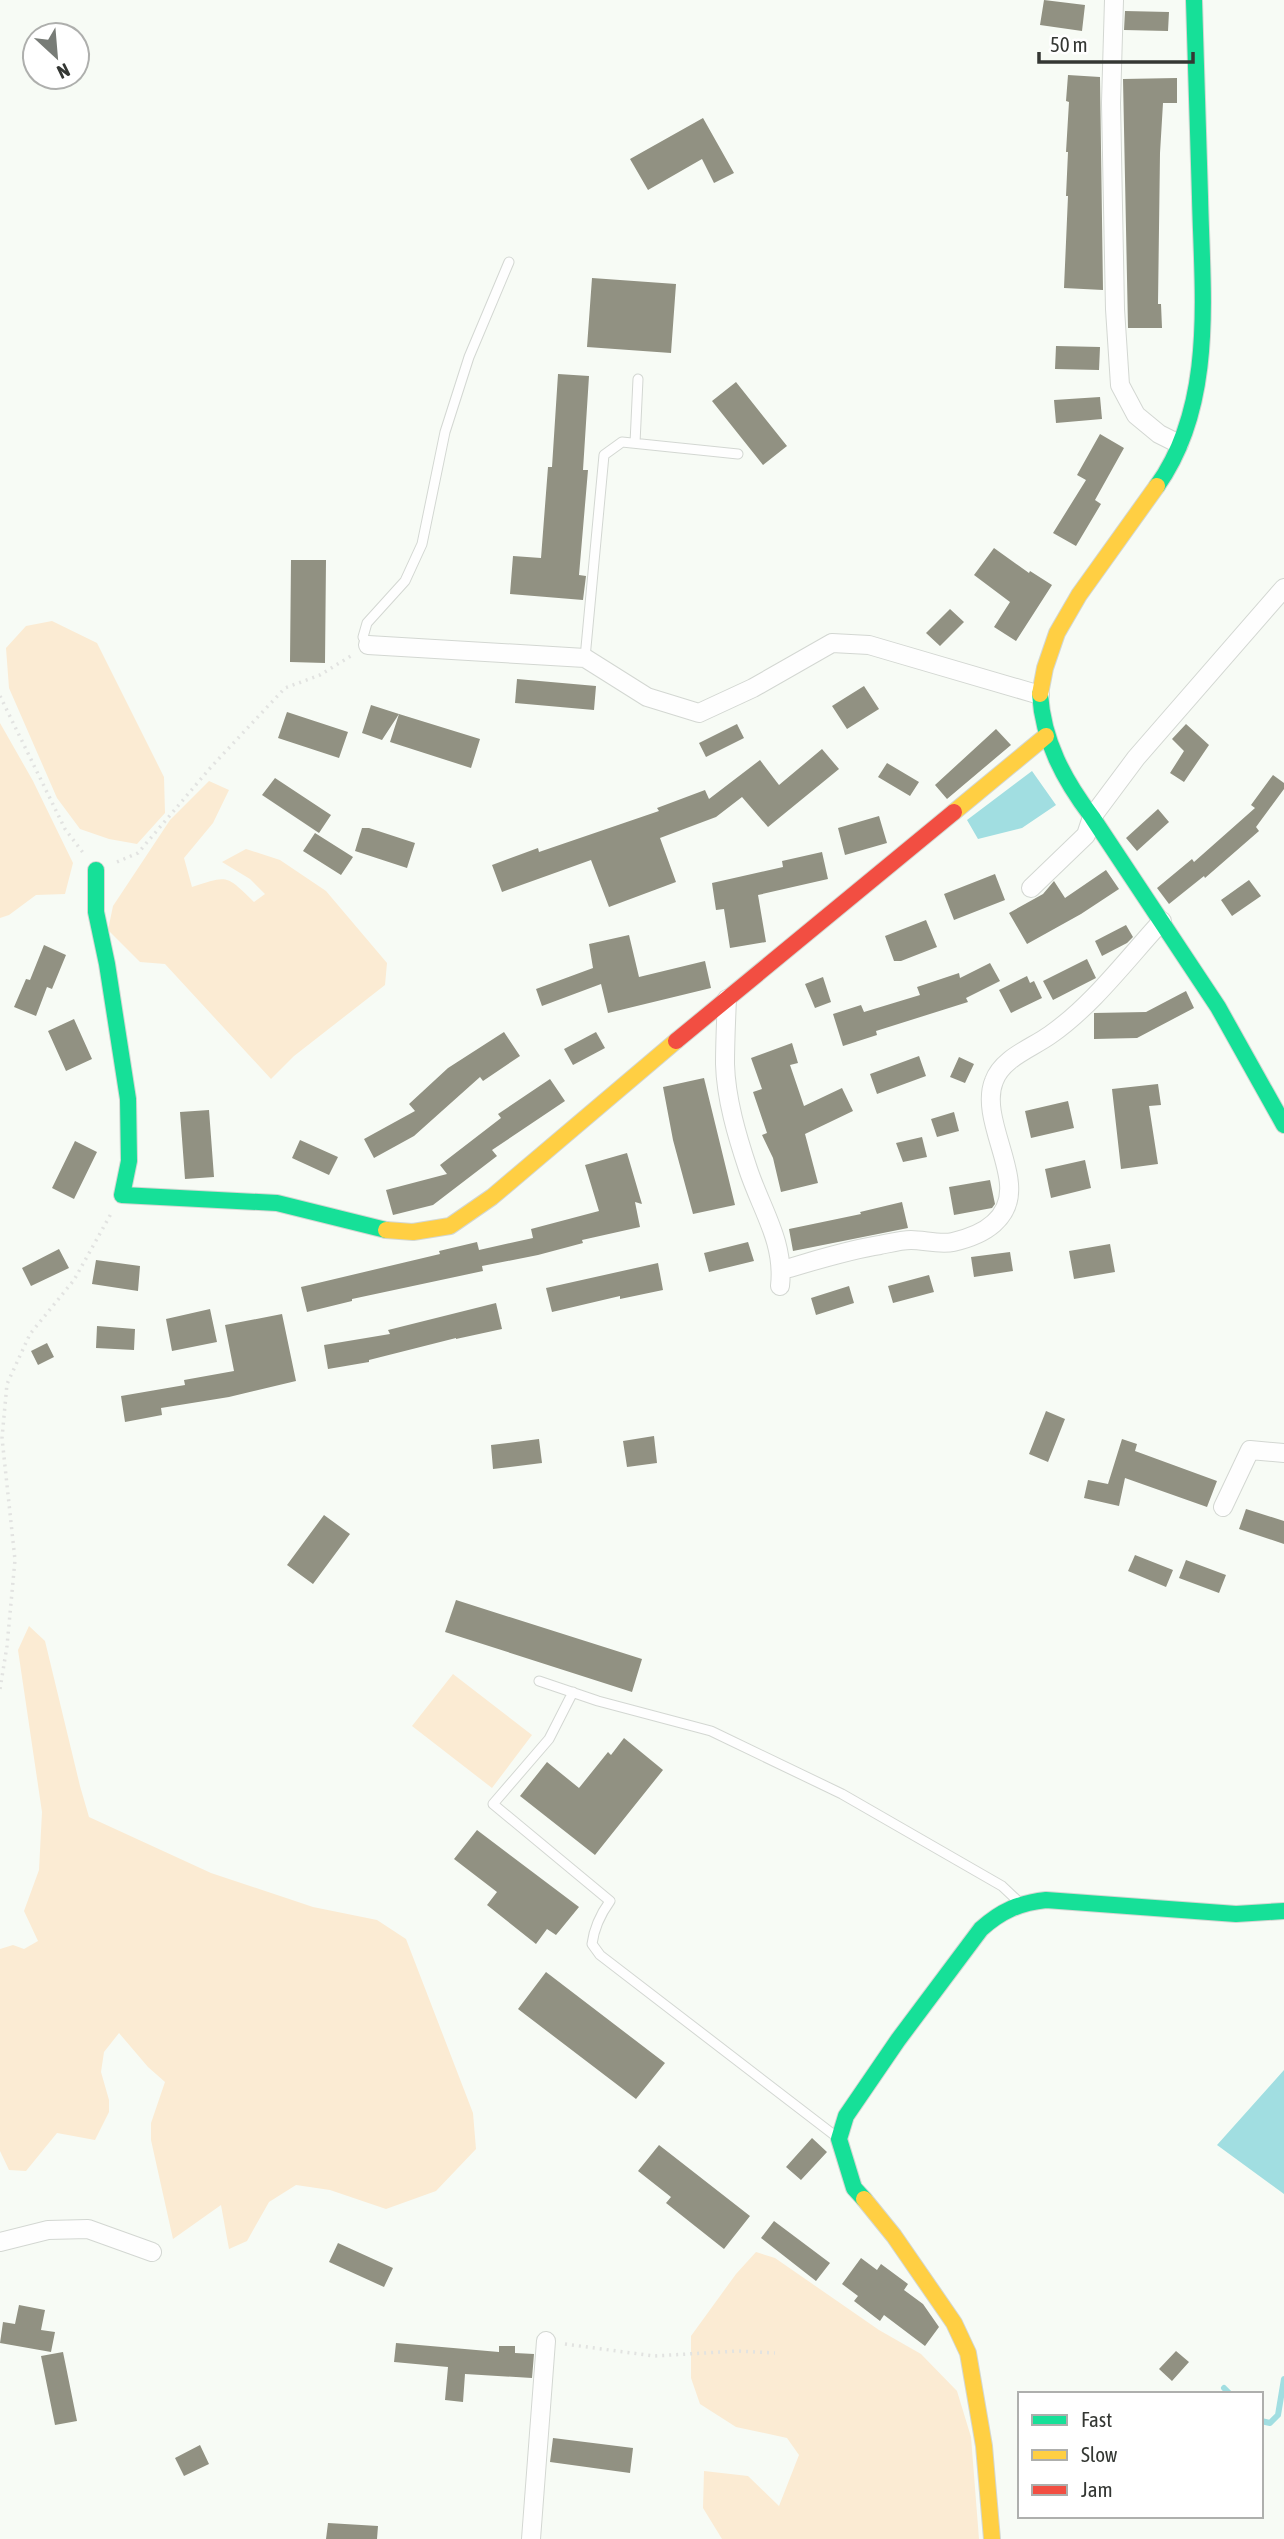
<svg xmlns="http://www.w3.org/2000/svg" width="1284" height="2539" font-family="'Asap Condensed',sans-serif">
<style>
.green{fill:#fbebd3}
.water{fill:#a1dee1}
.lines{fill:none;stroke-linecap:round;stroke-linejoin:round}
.stream{stroke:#a1dee1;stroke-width:6}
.building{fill:#919182}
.lane-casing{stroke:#d3d7d2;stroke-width:11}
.street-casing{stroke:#d3d7d2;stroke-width:20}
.fast-casing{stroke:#d3d7d2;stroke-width:18}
.slow-casing{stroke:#d3d7d2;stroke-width:18}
.jam-casing{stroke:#d3d7d2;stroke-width:18}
.path{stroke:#e2e3e1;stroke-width:3.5;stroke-dasharray:2 5;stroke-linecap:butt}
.lane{stroke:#fefefe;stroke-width:9}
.street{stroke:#fefefe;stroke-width:18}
.fast{stroke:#16e098;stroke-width:16}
.slow{stroke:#ffcf43;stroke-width:16}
.jam{stroke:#f24e42;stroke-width:16}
</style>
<rect width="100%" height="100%" fill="#f7fbf5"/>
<path class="green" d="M52,621L97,643L164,777L165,813L137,844L109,839L80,829L57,798L9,688L6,648L26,626Z
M0,723L33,781L73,863L65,894L36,895L9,915L0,918Z
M209,781L229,790L213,823L184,858L192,887C229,875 226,875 254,902L265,894L250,879L222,862L246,849L280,860L326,891L387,963L385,985L294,1056L271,1079L165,964L140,962L108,930L113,906L170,820Z
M29,1626L45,1641L80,1786L89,1817L211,1873L313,1907L377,1920L406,1939L473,2113L476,2149L436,2191L386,2209L330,2190L296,2185L269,2202L247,2241L229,2249L221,2205L173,2239L151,2140V2123L165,2082L148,2067L119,2033L104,2052L101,2072L109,2100V2112L95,2140L57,2133L26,2171L9,2170L0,2151V1949L13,1945L24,1949L38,1941L24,1911L39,1870L42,1812L18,1650Z
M453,1674L532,1735L492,1788L412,1726Z
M756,2252L775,2258L879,2330L921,2354L957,2391L971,2437L979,2539H722L703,2508L704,2471L748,2476L779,2506L799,2455L787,2438L736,2427L700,2404L691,2378V2336L736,2274Z"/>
<path class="water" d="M1032,771L1056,805L1022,828L978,839L967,820Z
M1284,2070V2194L1217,2145Z"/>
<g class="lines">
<path class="stream" d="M1224,2388L1230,2394
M1261,2421L1270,2423L1278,2415L1284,2379"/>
</g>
<path class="building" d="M1044,0L1085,5L1082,31L1040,25Z
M1125,11L1169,12L1168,31L1124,30Z
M1068,75L1100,77L1103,290L1064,288L1068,196H1066L1068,152H1066L1069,102L1066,101Z
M1177,78V103H1163L1160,153L1158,304H1161L1162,328H1128L1123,79Z
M703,118L734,173L714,183L702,159L648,190L630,159Z
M592,278L676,284L671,353L587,347Z
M1056,346L1100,347L1099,370L1055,369Z
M558,374L589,376L583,470H588L579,575L586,576L583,600L510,594L513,556L541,558L548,467H552Z
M736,382L787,446L763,465L712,401Z
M1100,397L1102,419L1056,423L1054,400Z
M1100,434L1124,448L1095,500L1101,504L1076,546L1053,533L1086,480L1077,475Z
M994,548L1029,573L1030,571L1052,585L1016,641L994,627L1010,602L974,575Z
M291,560H326L325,663L290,662Z
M950,609L964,622L940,646L926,633Z
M517,679L596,686L594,710L515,703Z
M864,686L879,709L847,729L832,706Z
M371,705L399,714L382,740L362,733Z
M287,712L348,732L339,758L278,738Z
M399,714L480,739L471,768L390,742Z
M737,724L744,738L706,757L699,743Z
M1186,724L1209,745L1184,782L1170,773L1184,751L1172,739Z
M996,729L1011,745L947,799L935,785Z
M822,749L839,769L768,827L742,797L716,817L660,838L676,882L609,907L591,860L502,892L492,865L538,848L539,852L659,811L657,808L705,790L709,799L760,760L779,785Z
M887,763L919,782L910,796L878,777Z
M1273,775L1284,783V789L1256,827L1259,831L1205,878L1204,876L1169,904L1157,888L1192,859L1194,862L1255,808L1251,805Z
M275,778L331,815L319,833L262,795Z
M1158,809L1169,822L1137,851L1126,838Z
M879,816L887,843L845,855L838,828Z
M362,828H369L415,843L407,868L355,851Z
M315,833L353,857L341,875L303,851Z
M822,852L828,879L758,895L766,942L730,948L724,909L716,910L712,883L783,867L782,861Z
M1106,870L1119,889L1081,914L1027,944L1009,913L1043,894L1054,881L1065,898Z
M995,874L1005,900L954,920L944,894Z
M1249,880L1261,896L1232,916L1221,900Z
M926,920L937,947L901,961H894L885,936Z
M1126,925L1133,937L1127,943L1102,956L1095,941Z
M629,935L639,977L705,961L711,988L608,1013L601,984L542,1006L536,989L593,968L589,944Z
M44,945L66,955L52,989L47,987L36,1016L14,1007L26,979L30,980Z
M1087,959L1096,978L1053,1000L1043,981Z
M990,963L1000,981L966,998L968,1002L876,1031L877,1035L843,1046L833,1014L861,1005L864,1012L920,995L917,987L959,973L960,978Z
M1027,976L1030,983L1034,981L1042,998L1011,1013L999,990Z
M823,977L831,1002L815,1008L805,984Z
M1186,991L1194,1008L1137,1038L1094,1039V1013L1146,1012Z
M74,1019L92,1059L66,1071L48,1031Z
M504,1032L520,1056L483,1081L480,1077L414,1136L374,1158L364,1139L415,1111L409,1104L448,1068Z
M596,1032L605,1048L573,1065L564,1049Z
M792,1043L798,1063L790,1065L804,1106L842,1088L853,1111L805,1134L818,1183L781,1192L773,1158L762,1135L767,1133L753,1092L762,1089L751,1058Z
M919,1056L926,1076L877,1094L870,1074Z
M959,1057L974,1064L965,1083L950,1077Z
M704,1078L735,1205L693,1214L673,1140L663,1087Z
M550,1079L565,1101L492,1150L497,1156L433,1205L393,1215L386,1190L447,1174L440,1165L501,1118L498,1114Z
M1158,1084L1161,1105L1149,1106L1158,1164L1121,1169L1112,1089Z
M1068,1101L1074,1128L1031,1138L1025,1111Z
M209,1110L214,1177L185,1179L180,1112Z
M954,1112L959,1131L937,1137L931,1119Z
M922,1137L927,1157L903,1162L896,1143Z
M300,1140L338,1157L329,1175L292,1158Z
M75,1141L97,1152L74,1199L52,1188Z
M627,1153L642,1204L635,1202L640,1227L582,1240L583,1243L538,1255L482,1266L483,1271L352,1299V1301L307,1312L301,1287L440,1254L439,1251L477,1242L479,1250L533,1238L531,1229L599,1211L585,1165Z
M1085,1160L1091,1188L1051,1198L1045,1169Z
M990,1180L995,1204L992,1208L954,1215L949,1187Z
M902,1202L908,1228L793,1251L789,1229L861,1214L860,1212Z
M748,1242L754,1261L709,1272L704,1253Z
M1110,1244L1115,1272L1074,1279L1069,1251Z
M59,1249L69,1268L31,1286L22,1268Z
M1010,1252L1013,1271L974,1277L971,1257Z
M96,1260L140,1266L138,1291L92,1284Z
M658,1263L663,1290L620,1299V1296L552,1312L546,1288Z
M929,1275L934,1292L893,1303L888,1286Z
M849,1286L854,1303L816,1315L811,1298Z
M496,1303L502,1329L456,1339V1338L369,1360V1362L328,1369L324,1345L390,1334L388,1330Z
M210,1309L217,1342L172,1351L166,1319Z
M282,1314L296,1381L229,1397L161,1408L162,1415L125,1422L121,1396L185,1385L184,1380L234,1371L225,1325Z
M97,1326L135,1329L134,1350L96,1348Z
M47,1343L54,1357L38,1365L31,1351Z
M1046,1411L1065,1419L1048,1462L1029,1454Z
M654,1436L657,1463L627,1467L623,1441Z
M539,1439L542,1463L493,1469L491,1445Z
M1122,1439L1137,1444L1135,1451L1217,1481L1207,1507L1125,1478L1119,1506L1084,1498L1088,1480L1108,1484Z
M1246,1509L1284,1521V1544L1239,1529Z
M324,1515L350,1534L313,1584L287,1565Z
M1135,1555L1173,1570L1166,1587L1128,1571Z
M1186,1560L1226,1575L1219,1593L1179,1578Z
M456,1600L642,1659L632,1692L445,1632Z
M624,1738L663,1770L595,1855L520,1796L547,1762L579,1788L608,1752L611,1755Z
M477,1830L579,1907L556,1935L547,1929L536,1944L487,1905L497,1892L454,1859Z
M546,1972L665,2063L636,2099L518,2009Z
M812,2138L827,2152L801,2180L786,2167Z
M659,2145L750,2216L724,2249L666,2203L671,2197L638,2171Z
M774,2221L830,2263L816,2281L761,2238Z
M338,2243L393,2268L384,2287L329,2262Z
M861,2258L877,2270L881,2264L908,2284L904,2290L923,2304L939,2327L925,2346L884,2315L880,2321L854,2301L858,2296L842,2284Z
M19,2305L45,2310L41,2330L55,2332L51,2352L0,2343L3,2322L15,2324Z
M396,2343L499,2352V2346H515V2353L534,2354L532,2378L465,2374L463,2402L445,2400L448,2367L394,2362Z
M1176,2351L1189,2362L1172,2381L1159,2369Z
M63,2352L77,2421L55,2425L41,2356Z
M553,2438L633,2448L630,2473L550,2462Z
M200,2445L209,2464L184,2476L175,2458Z
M328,2523L378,2526L377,2539H326Z"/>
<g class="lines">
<defs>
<path id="lane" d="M635,443L638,379
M368,645L363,637L367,623L405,581L422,544L445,432L469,357L509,262
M585,658L604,455L622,442L738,454
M539,1681L598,1701L711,1731L842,1794L1002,1886L1019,1902
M573,1692L549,1739L493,1804L610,1901C600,1915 594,1928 592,1944L600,1955L838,2138"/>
<path id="street" d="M1114,0L1111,103L1115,309L1120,385L1136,415L1159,434L1179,444
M368,645L585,658L647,697L699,713L753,688L832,643L869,645L1040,695
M1031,888L1086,835L1092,817L1136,758L1284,588
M727,999C726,1021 725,1042 725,1064C726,1099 737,1136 748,1169C761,1209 785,1242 780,1286
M782,1270C814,1261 847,1250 880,1245C890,1243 901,1240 911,1240C924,1240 940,1245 953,1242C984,1235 1012,1219 1009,1184C1007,1153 982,1110 994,1081C1002,1058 1032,1048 1050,1035C1093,1005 1127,959 1162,921
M1223,1507L1250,1450L1284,1453
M0,2242L48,2230L88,2229L152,2252
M531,2539L546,2341"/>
<path id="fast" d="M1157,486C1216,403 1202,293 1200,197C1198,131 1196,66 1194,0
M1040,694C1043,741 1064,780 1092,817L1218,1007L1284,1125
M96,870V912L107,964L128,1099L129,1161L122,1195L277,1203L386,1230
M864,2199L854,2188L839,2139L846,2116L898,2040L981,1929C1001,1911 1019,1903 1046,1900L1236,1914L1284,1911"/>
<path id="slow" d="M1040,694L1045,668L1057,633L1079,595L1157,486
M954,812L1046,736
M386,1230L413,1232L450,1226L492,1197L676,1041
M864,2199L894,2236L954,2323L968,2353L984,2446L992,2539"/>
<path id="jam" d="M676,1041L954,812"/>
</defs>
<use href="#lane" class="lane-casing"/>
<use href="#street" class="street-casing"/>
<use href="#fast" class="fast-casing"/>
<use href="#slow" class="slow-casing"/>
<use href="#jam" class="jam-casing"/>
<path class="path" d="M0,696L65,829L84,854
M117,862L138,853L211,767L285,688L320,675L354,654
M0,1689L7,1646L15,1560L2,1438L7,1384L30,1334L74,1280L112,1212
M565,2344L654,2356L738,2351L775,2353"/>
<use href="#lane" class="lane"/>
<use href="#street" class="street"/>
<use href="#fast" class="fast"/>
<use href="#slow" class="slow"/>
<use href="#jam" class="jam"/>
</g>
<rect x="1018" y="2392" width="245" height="126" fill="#ffffff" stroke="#aeafad" stroke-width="2"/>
<rect x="1032" y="2415" width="35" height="10" fill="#16e098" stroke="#aeafad" stroke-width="2"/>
<text x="1081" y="2427" font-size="21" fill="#343733">Fast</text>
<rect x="1032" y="2450" width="35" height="10" fill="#ffcf43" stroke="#aeafad" stroke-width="2"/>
<text x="1081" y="2462" font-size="21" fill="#343733">Slow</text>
<rect x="1032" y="2485" width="35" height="10" fill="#f24e42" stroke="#aeafad" stroke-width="2"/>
<text x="1081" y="2497" font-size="21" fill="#343733">Jam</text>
<g transform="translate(56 56) rotate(154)"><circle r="33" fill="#ffffff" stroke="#aeafad" stroke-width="2"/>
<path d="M0-5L12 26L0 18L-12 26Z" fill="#787c77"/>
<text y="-10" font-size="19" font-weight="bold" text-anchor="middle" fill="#343733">N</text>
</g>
<path d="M1039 52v10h154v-10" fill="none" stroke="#343733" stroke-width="3.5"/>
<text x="1050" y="52" font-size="21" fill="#343733" stroke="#ffffff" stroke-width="5" paint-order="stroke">50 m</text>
</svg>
